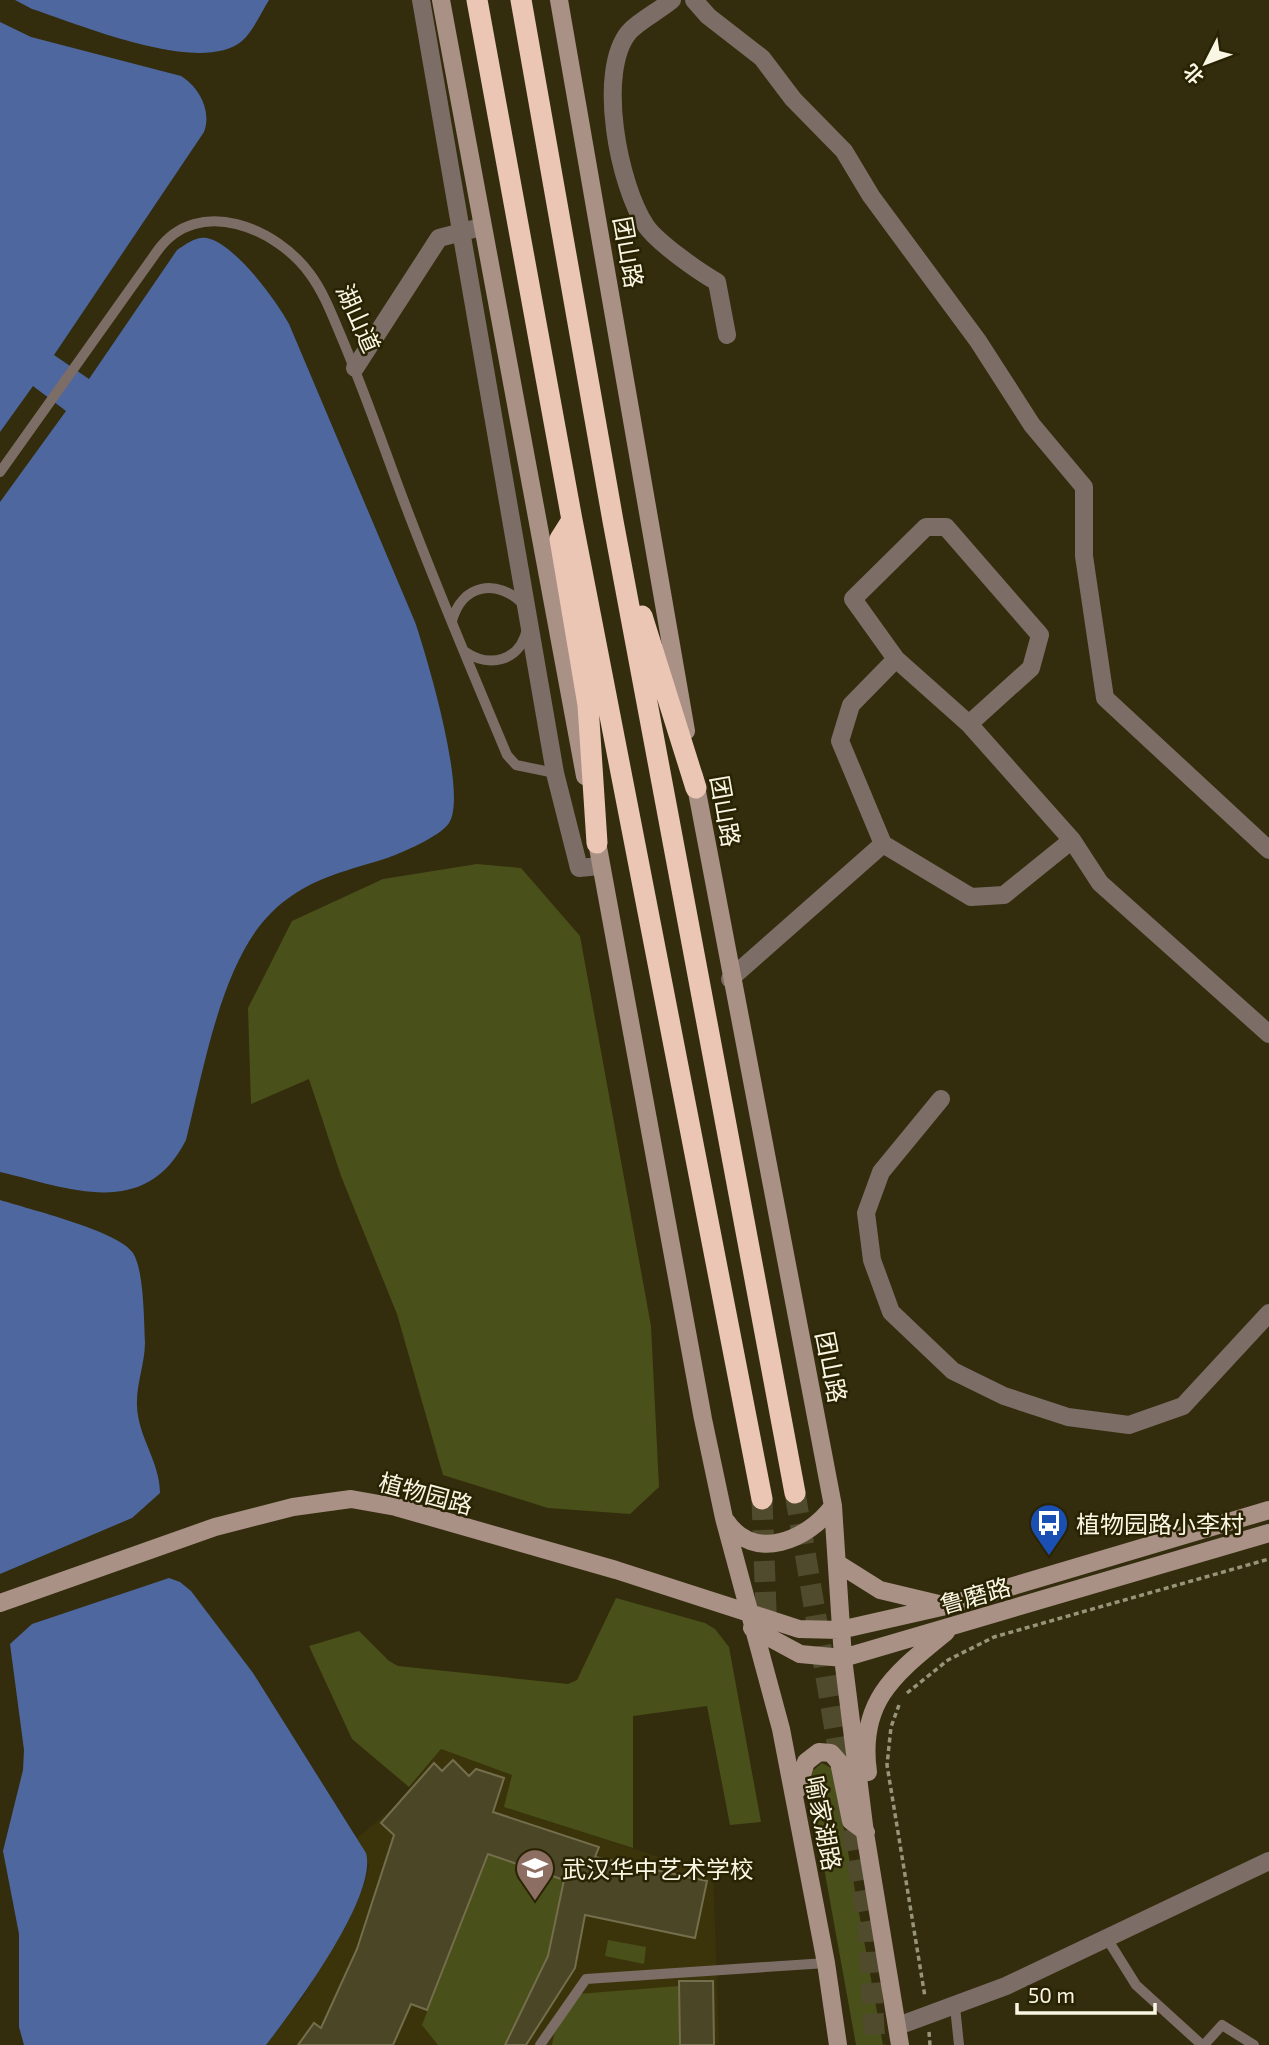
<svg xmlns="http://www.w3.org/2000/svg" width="1269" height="2045" font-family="'Exo 2','Noto Sans SC',sans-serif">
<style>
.built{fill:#3b340a}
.green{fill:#4a5019}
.water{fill:#4e679f}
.building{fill:#4b4626;stroke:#746e4d;stroke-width:2}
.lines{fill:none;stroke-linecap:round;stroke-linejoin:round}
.highway-tunnel{stroke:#514b2d;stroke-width:21;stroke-dasharray:21 10;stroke-linecap:butt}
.path{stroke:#98947a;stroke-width:3.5;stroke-dasharray:5 3.5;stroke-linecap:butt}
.lane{stroke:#7c6d66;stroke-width:10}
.street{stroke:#7c6d66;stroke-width:18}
.secondary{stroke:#a99186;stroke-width:18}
.highway{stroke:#ecc6b5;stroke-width:21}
.labels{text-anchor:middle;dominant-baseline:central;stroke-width:5;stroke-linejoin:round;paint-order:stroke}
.street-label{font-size:24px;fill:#f9f6e3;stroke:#292303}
.poi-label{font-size:24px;fill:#f9f6e3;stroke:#292303;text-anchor:start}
</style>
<rect width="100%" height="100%" fill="#332d0d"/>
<path class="built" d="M441,1749L512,1775L505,1807L699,1870H713L719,2045H266L303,1997L346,1923L366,1880L369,1864L356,1839L394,1807Z"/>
<path class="green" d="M477,864L521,868L580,936L651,1326L659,1487L630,1514L548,1508L443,1475L397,1314L341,1176L309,1079L251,1104L248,1008L292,921L383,879Z
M616,1598L705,1623L715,1629L729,1647L761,1822L730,1825L707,1706L633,1716V1848L504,1807L512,1775L441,1749L409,1787L352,1739L309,1646L359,1631L389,1661L398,1666L568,1684L577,1680Z
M822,1763L833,1769L883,2045H856L808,1779L809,1774Z
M488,1854L564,1880L548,1956L505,2045H438L422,2025Z
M608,1940L646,1947L644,1964L605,1956Z
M679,1986L680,2045H552L554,2034L578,1994Z"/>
<path class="water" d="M15,0H269C261,13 253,31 242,41C200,76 79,24 32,9Z
M0,22L31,37L181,76C199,87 212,111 204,132L54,355L89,379L177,250C186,244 196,236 207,238C235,244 276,300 289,324L415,622C427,657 468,795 449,823C441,836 400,854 384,859C342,872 304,880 271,913C221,962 203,1073 186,1140C145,1221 69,1188 0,1172V502L66,411L33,386L0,432Z
M0,1200C28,1209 119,1231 133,1253C144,1270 144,1321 145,1342C145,1364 136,1384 137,1406C138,1437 160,1462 160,1493L132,1518L0,1574Z
M169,1578L180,1582L191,1591L253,1673L366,1853C378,1896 294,2009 266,2045H24L19,2027V1934L3,1851L23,1770L24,1750L10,1644L32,1624Z"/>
<path class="building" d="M453,1760L469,1776L476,1769L504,1778L493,1812L599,1847L595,1857L707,1881L695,1938L585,1915L575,1968L526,2045H505L548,1956L564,1880L488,1854L427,2010L411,2004L393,2045H298L314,2023L321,2028L357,1949L394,1835L381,1823L434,1763L442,1771Z
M679,1981H713L714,2045H680Z"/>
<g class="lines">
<path class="highway-tunnel" d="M795,1493L868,1926L875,2045
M762,1499L767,1637"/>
<path class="path" d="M907,1693L948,1660L994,1637L1269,1559
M899,1705L891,1727L887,1765L925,1997
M929,2032L930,2045"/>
<path class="lane" d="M0,472L158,250C198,195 277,228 310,274C324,293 332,315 341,336C361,383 378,431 396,480C430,573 469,664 507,755L516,765L555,773
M452,621C462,584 497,578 523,604
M464,651C490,669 520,661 527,629
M1106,1937L1136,1985L1202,2045
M955,2007L959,2045
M540,2045L586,1979L826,1963
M1204,2045L1222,2025L1254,2045"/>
<path class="street" d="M421,0L555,773L579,868L600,866
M672,0C659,11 640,20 629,32C596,72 619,186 646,226C658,243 698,271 717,282L727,335
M694,0L708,16L762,58L793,99L844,151L871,196L978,341L1032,425L1084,487V556L1105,698L1269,850
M355,368L439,238L481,227
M1072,840L1100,883L1269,1034
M883,844L971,897L1004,895L1072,840L969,724
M730,979L883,844L840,741L851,705L896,659L853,599L926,527H946L1040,635L1031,668L969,724L896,659
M941,1099L881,1172L866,1213L872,1260L891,1312L953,1371L1004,1396L1068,1417L1129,1425L1183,1406L1269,1313
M898,2026L1006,1986L1269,1861"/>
<path class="secondary" d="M441,0L585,776
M559,0L686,731
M694,776L833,1506L843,1658L865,1833L900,2045
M595,831L703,1419L724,1518L781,1729L826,1963L838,2045
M726,1521C754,1563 808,1540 833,1506
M837,1563L880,1590L943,1605
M0,1603L215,1527L293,1507L351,1499L396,1507L616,1570L799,1629L840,1630L946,1606L1269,1510
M752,1628L800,1654L843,1658L1269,1533
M868,1772C858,1700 896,1673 946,1632
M797,1790L806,1762L819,1752L831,1753L839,1762L851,1821L866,1832"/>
<path class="highway" d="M477,0L572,520L762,1499
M521,0L613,521L795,1493
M572,520L560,539L588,705L597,843
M642,616L696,788"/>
</g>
<defs>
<symbol id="bus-pin" viewBox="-11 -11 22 30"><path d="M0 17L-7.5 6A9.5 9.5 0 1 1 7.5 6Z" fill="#1a4fb4" stroke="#292303"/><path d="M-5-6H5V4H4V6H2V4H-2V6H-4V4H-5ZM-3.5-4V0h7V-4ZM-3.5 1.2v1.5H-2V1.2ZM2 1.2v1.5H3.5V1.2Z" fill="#fff"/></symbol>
<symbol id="university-pin" viewBox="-11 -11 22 30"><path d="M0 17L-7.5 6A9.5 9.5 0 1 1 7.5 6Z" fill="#8d6e63" stroke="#292303"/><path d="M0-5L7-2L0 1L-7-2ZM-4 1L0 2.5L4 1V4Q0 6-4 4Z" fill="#fff"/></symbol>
</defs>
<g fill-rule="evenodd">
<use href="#bus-pin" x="1027" y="1501" width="44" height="60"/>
<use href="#university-pin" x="513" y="1846" width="44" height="60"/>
</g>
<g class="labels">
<g class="street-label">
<text transform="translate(629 252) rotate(80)">团山路</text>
<text transform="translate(359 318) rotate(66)">湖山道</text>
<text transform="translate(726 811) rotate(80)">团山路</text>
<text transform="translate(832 1367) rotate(79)">团山路</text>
<text transform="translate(426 1493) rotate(15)">植物园路</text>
<text transform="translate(975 1595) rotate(-16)">鲁磨路</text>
<text transform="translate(824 1823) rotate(79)">喻家湖路</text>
</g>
<g class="poi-label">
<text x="1076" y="1523">植物园路小李村</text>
<text x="562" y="1868">武汉华中艺术学校</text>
</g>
</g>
<g transform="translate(1206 63) rotate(228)" stroke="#292303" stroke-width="5" paint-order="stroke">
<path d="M0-5L12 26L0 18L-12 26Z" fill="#f9f6e3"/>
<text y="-10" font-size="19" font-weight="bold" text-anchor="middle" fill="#f9f6e3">北</text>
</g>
<path d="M1017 2003v10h138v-10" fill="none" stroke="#f9f6e3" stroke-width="3.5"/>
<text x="1028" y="2003" font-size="21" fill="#f9f6e3" stroke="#292303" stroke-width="5" paint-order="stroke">50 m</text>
</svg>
